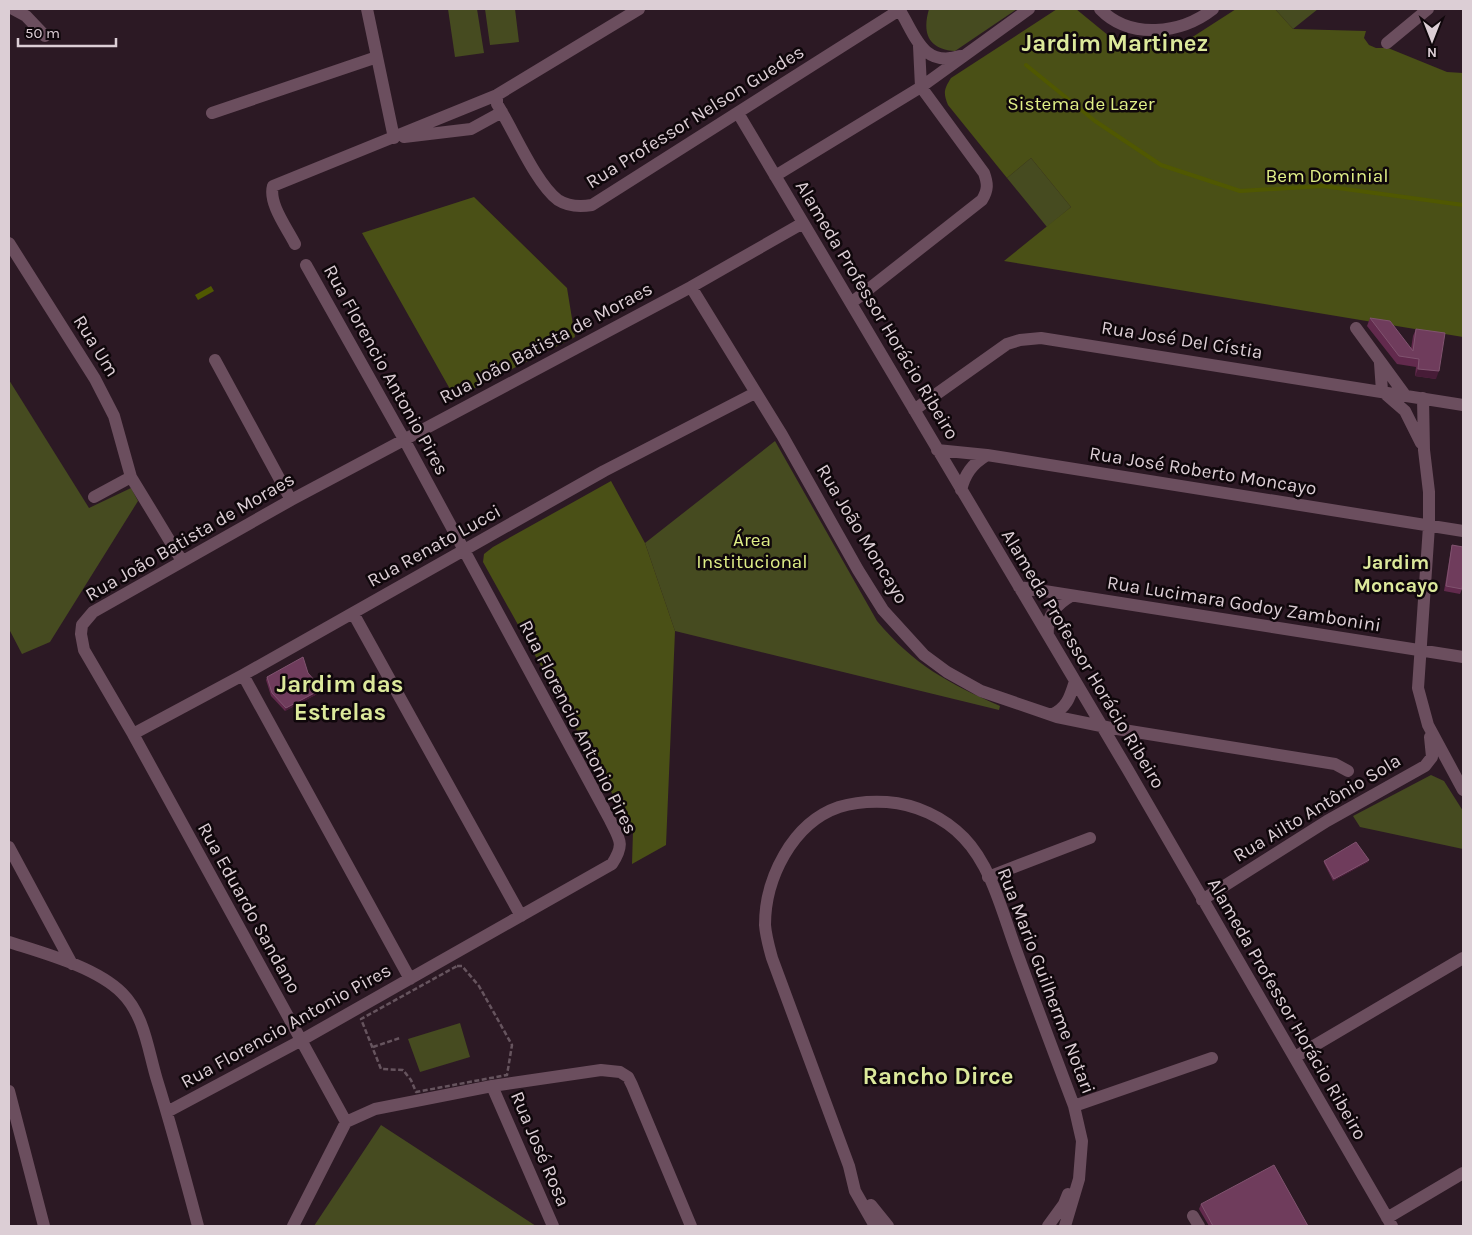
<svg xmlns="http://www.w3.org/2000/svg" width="1472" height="1235" font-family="Karla,sans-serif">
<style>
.green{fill:#464b20}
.forest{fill:#4a5016}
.water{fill:#505801}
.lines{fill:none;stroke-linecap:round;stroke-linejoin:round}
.stream{stroke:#505801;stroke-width:4}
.path{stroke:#66545e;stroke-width:2.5;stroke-dasharray:5 2.5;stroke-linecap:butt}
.minor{stroke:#6b4e5e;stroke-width:12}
.wall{fill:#622a4d}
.shaded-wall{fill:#471c37}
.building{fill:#6f3c5c;stroke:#80536f}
.labels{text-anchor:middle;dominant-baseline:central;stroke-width:5;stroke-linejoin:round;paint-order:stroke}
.park-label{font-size:19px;fill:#e0ef87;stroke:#0f070b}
.street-label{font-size:19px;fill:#dcced5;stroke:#0f070b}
.neighbourhood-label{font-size:20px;font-weight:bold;fill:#dce99b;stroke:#0f070b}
.district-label{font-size:24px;font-weight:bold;fill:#dce99b;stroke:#0f070b}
</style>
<rect width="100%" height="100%" fill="#2c1924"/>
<path class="green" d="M448,9H477L484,53L455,57Z
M485,9H515L519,42L490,45Z
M929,9H1017L955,51C928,49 922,33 929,9Z
M1275,9H1318L1293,29Z
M1031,158L1071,207L1047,227L1007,178Z
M9,380L89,508L131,488L138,501L50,642L22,654L9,629Z
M775,441L877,621C914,665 948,683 1000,706L999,710L675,631L645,543Z
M1431,775L1444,781L1463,811V849L1360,827L1353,816Z
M460,1023L470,1057L420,1072L408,1039Z
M381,1125L536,1226H314Z"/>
<path class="forest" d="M1057,9H1076L1109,36L1133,44L1154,45L1191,38L1236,9H1275L1293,29L1366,31L1364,38L1369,45L1376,48H1388L1447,72L1463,73V337L1004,261L1071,207L1031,158L1007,178L948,105C943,93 944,89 951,78Z
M474,197L567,288L575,337L455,398L362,233Z
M611,481L645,543L675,631L666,845L632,864L633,831L483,562L484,554L493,547Z"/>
<path class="water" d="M211,286L214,291L198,300L195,295Z"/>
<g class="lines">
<path class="stream" d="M1026,65L1095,121L1161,165L1240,191L1323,186L1463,205"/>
<path class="path" d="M457,966H462L479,986L512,1045L507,1075L416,1092L411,1080L403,1070L381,1069L361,1019Z
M373,1047L400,1038"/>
<path class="minor" d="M13,9L26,16L45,36
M367,9L394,138
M899,9C915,34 922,68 960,56
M1100,9C1130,40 1181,34 1213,9
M1387,43L1428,9
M497,95V104C513,129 536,184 558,200C569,207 580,207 592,205L901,9
M212,113L377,57
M738,113L1128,770L1392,1226
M404,137L471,129L502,112
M775,176L921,87L1029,9
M9,243L95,379L114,416L131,477L182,561
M295,244C287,228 268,203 273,186L497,95L639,9
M691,287L782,435L858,570L883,610L924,655L947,672L981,691L1057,717L1111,728L1335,764L1348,771
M851,303L982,200C988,190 988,184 984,173L921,87L919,46
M1356,328L1405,395
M215,360L291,500
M1380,363L1382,391L1405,411L1421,443
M1423,398L1424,450L1429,492V526L1418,688L1428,725L1463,790
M914,410L1007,344L1020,340L1041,338L1463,405
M937,450L987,455L1463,531
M961,490C965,474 972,464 987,455
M94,497L131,477
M1019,587L1463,657
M353,613L521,916
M1048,635C1046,617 1055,605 1071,596
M243,675L410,979
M1051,715C1067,708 1070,697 1075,681
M133,734L243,675L604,471L755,393
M9,847L72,964
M988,877L1090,838
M1202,900L1327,821L1425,766L1432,757L1430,737
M9,942C43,953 96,967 122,993C145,1016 148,1051 157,1080C172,1128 185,1177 198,1226
M1295,1057L1463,958
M492,1086L553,1226
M9,1091L44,1226
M1074,1106L1212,1058
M167,1112L300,1041L612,864C625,844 620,840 610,820L405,441L306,265
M346,1122L375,1109L492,1086L601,1070L620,1072L628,1077L632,1085L691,1226
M871,1205L888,1226
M1193,1216L1199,1226
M1387,1218L1463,1173
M293,1226L346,1122L133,734L84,650L81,634L82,625L93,612L291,500L691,287L803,223
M875,1226L855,1191L849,1166L772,958C769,947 766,937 765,925C765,879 792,823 839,807C855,802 870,801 887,802C915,804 944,817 964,838C991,866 1002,911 1015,947C1034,1000 1054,1053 1074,1106L1082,1141L1079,1179L1065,1226
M1048,1226L1064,1204L1068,1194"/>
</g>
<path class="wall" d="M1370,318L1411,349L1413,336L1416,329L1436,379L1415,376L1416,367L1397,364L1367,326Z
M1452,545L1462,589L1460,594L1444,591L1451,550Z
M308,673L321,692L285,711L271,696L266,680L267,677Z
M1324,861L1368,862L1333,881L1324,863Z
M1201,1204L1308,1226H1209L1199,1209Z"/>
<path class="shaded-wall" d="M1418,369L1439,371L1436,379L1415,376Z
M322,689L321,692L285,711L286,708Z
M1369,860L1368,862L1333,881L1334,879Z"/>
<path class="building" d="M1370,318L1390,321L1413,351L1416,329L1445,333L1439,371L1418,369L1419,359L1399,356Z
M1452,545L1463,547V581L1462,589L1446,586Z
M303,657L308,673L322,689L286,708L272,693L267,677Z
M1356,842L1369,860L1334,879L1324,861Z
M1274,1165L1308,1226H1213L1201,1204Z"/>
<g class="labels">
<g class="park-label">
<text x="1081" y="104">Sistema de Lazer</text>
<text x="1327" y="176">Bem Dominial</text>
<text x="752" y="540">Área<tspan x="752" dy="22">Institucional</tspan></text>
</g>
<g class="street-label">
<text transform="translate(695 117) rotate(-32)">Rua Professor Nelson Guedes</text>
<text transform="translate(877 310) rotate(59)">Alameda Professor Horácio Ribeiro</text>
<text transform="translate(1182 340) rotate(9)">Rua José Del Cístia</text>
<text transform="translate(546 343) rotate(-28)">Rua João Batista de Moraes</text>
<text transform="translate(96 346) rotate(58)">Rua Um</text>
<text transform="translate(386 370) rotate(61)">Rua Florencio Antonio Pires</text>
<text transform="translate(1203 471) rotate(9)">Rua José Roberto Moncayo</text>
<text transform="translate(862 534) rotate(59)">Rua João Moncayo</text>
<text transform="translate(190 537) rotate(-30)">Rua João Batista de Moraes</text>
<text transform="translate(434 546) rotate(-29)">Rua Renato Lucci</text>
<text transform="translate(1244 604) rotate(9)">Rua Lucimara Godoy Zambonini</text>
<text transform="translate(1083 659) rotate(59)">Alameda Professor Horácio Ribeiro</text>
<text transform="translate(578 727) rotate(63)">Rua Florencio Antonio Pires</text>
<text transform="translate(1317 808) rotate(-31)">Rua Ailto Antônio Sola</text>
<text transform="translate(249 908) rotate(61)">Rua Eduardo Sandano</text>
<text transform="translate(1046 981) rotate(69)">Rua Mario Guilherme Notari</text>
<text transform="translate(1287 1009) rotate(60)">Alameda Professor Horácio Ribeiro</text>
<text transform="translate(286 1026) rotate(-29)">Rua Florencio Antonio Pires</text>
<text transform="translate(540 1149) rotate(67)">Rua José Rosa</text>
</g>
<g class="neighbourhood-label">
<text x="1396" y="562">Jardim<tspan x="1396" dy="23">Moncayo</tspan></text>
</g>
<g class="district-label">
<text x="1115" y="43">Jardim Martinez</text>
<text x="340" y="684">Jardim das<tspan x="340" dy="28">Estrelas</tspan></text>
<text x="938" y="1076">Rancho Dirce</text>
</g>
</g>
<rect width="1472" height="1235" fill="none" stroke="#dcced5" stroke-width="20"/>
<g transform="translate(1432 40) rotate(180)" stroke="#0f070b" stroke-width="4" paint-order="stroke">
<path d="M0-4L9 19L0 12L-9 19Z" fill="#dcced5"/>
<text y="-8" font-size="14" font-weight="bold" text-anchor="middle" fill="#dcced5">N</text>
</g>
<path d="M18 38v8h98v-8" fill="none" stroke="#dcced5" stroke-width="2.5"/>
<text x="25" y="38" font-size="15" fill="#dcced5" stroke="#0f070b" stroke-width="4" paint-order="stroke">50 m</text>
</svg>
